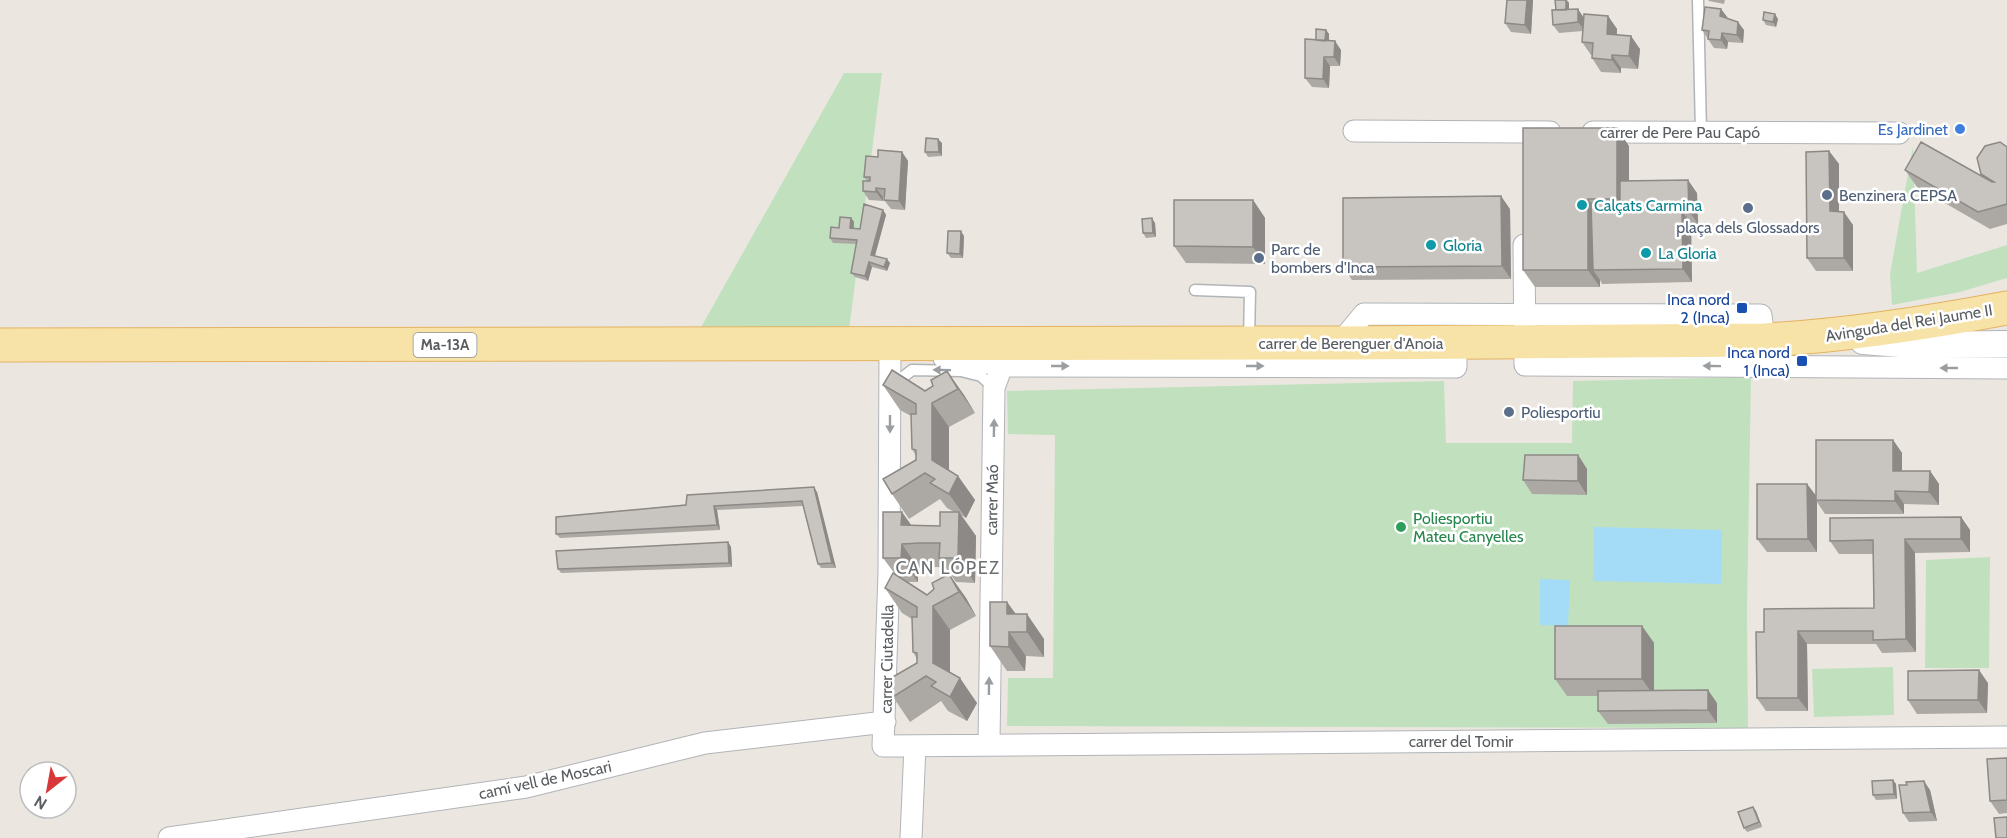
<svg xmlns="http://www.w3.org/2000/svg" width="2007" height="838" font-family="Cabin,sans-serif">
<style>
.green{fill:#c1e1be}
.water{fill:#a4dbf7}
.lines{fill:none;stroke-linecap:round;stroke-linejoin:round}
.service-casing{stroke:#b1b4b7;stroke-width:13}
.minor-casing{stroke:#b1b4b7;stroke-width:23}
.tertiary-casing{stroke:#b1b4b7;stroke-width:28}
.primary-casing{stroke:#e4b260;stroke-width:35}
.service{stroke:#fff;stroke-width:10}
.minor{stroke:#fff;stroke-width:21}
.tertiary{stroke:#fff;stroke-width:26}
.primary{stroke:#f7e3a8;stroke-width:33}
.wall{fill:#aca9a4}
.shaded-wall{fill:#8c8986}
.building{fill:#c8c4bf;stroke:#8c8986;stroke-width:1.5}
.oneway{fill:#9b9ea0}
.shop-dot{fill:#3f7fe0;stroke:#fff;stroke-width:2}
.service-dot{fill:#5c6f8a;stroke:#fff;stroke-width:2}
.culture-dot{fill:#0f9aa8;stroke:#fff;stroke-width:2}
.transit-dot{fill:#1a4fb4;stroke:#fff;stroke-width:2}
.leisure-dot{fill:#2e9e5b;stroke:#fff;stroke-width:2}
.labels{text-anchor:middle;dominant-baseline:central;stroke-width:5;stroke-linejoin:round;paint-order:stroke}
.shield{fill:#fff;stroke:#8b8e90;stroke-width:1.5}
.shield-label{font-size:15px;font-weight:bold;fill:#595d60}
.shop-label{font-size:16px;fill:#366cbe;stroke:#fff;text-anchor:end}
.street-label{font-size:16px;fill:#595d60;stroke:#fff}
.service-label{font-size:16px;fill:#4e5e75;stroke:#fff;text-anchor:start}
.culture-label{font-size:16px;fill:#0d838f;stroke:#fff;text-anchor:start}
.transit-label{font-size:16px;fill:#164399;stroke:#fff;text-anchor:end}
.leisure-label{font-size:16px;fill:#27864d;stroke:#fff;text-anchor:start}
.neighbourhood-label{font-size:18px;letter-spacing:1.5px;fill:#6a6f72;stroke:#fff}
</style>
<rect width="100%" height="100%" fill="#ebe7e0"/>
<path class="green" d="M844,73H882L849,330L700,329Z
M1913,146L1917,273L2007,245V278L1960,292L1892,305L1890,274Z
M1751,377L1747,611L1748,728L1007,726L1008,678H1053L1055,435L1008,434L1007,391L1444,381L1446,443H1572L1573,381Z
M1990,557L1989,668H1925L1926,560Z
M1893,667L1894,715L1814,717L1812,669Z"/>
<path class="water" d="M1594,527L1722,530L1721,584L1593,581Z
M1540,579L1570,580L1568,626L1540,625Z"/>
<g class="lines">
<defs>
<path id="service" d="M1698,0L1701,132
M1195,290L1250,292L1249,340
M892,386L912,370L961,371L981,376L994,388"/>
<path id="minor" d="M1354,131L1550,132
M1593,132L1899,133
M1524,245L1525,365L2007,368
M1340,343L1364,314L1761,315L1764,340
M890,344L889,572L883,746L2007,737
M944,358H962L1002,366L1456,367V343
M989,744L994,388L1002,366
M169,838L526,787L705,743L885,722
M911,838L915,746"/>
<path id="tertiary" d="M1863,341L1913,345L2007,344"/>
<path id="primary" d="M0,345L1340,343L1764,340C1846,336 1927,323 2007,308"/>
</defs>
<use href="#service" class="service-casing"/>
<use href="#minor" class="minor-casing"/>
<use href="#tertiary" class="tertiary-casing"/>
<use href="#primary" class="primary-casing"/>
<use href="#service" class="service"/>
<use href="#minor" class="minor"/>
<use href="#tertiary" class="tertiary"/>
<use href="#primary" class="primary"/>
</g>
<path class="wall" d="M1507,0H1533L1531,34L1511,32L1505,23Z
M1555,0H1567L1569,3V10L1584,18L1608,16L1617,29V35L1640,49L1638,69L1621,68V73L1601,72L1592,58V55H1591L1582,42L1583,31L1559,33L1553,25L1556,10Z
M1708,0H1725L1724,4L1709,1Z
M1728,18L1744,30L1743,43L1728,42L1727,49L1714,48L1702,30Z
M1778,19L1776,27L1766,25L1763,20Z
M1326,30L1329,34V41L1341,50L1340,66H1330L1329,88L1312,87L1305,78L1316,40Z
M942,143V156L928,157L925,152Z
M1629,146V181L1697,193L1698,224H1691L1692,282L1602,284L1600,280V287H1535L1523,270Z
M2007,147V224L1990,229L1917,187L1905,170L1984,178L1981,174Z
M1829,151L1839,164V212L1853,225V271H1816L1807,258Z
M902,152L908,161L905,210L891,209L884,200L885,197H883V201L869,200L863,191L867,181L864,177L878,157Z
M1253,200L1265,218V264L1186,263L1174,246Z
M1510,209L1511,279L1352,280L1343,267Z
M883,210L886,215L875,256L890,263L887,271L872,267L868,281L855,277L851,273L857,244L833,243L830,238L839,228L851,218L854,222V228L860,229Z
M1155,223L1156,237L1146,238L1143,233Z
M964,236L963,258H951L947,253Z
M947,371L964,395L975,413L949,427V470L958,476L975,500L966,518L961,515L976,536L975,583L956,582L946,568L937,567L918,568V582H907L927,595L934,589L949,574L966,598L976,616L950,630V673L977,703L967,721L948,711L941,701L910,722L893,697L917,663V659L913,652L912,619L902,613L885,588L895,574L883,558L912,526H940L954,512L947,508L940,499L909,519L892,494L916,460V456L912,449L911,416L900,410L883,385L925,391L933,386Z
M1893,440L1902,453V471H1930L1939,484V505L1904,504V514H1825L1817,502V552H1767L1757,539L1807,484L1816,496Z
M1578,455L1587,469V495L1532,494L1523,480Z
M817,492L836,568H821L818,564L803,506L717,510L720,530L560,538L556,534V517Z
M1961,517L1970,530V552L1915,553L1916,652L1882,653L1876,644H1807L1808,711H1766L1757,698L1764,632L1874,608L1873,554H1839L1830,541Z
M728,542L731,547L732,567L561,573L558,569Z
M1007,602L1016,614L1044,639V657L1026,656L1025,671H1007L990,646Z
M1642,626L1654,643V690L1717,703V723L1608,724L1598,711V696H1567L1555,679Z
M1988,683L1987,713L1917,714L1908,700Z
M2007,758V813L1999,814L1990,801Z
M1893,780L1896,784L1897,799L1876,800L1873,795Z
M1930,790L1937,821L1909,822L1903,813Z
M1753,807L1756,811L1762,827L1747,832L1744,828Z"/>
<path class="shaded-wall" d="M1527,0H1533L1531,34L1525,25Z
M1566,0L1569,3V14L1566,10Z
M1578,9L1584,18L1585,31L1578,22Z
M1721,9L1728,18L1720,16Z
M1775,14L1778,19L1776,27L1773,22Z
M1608,16L1617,29L1616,47L1607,34Z
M1738,22L1744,30L1743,43L1737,35Z
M1326,30L1329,34V45L1325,41Z
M1722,33L1728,42L1727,49L1721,40Z
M1631,36L1640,49L1638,69L1629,56Z
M1335,41L1341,50L1340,66L1334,57Z
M1612,55L1621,68V73L1612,60Z
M1324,57L1330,66L1329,88L1323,79Z
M1617,128L1629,146V216L1617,199Z
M938,139L942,143V156L939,152Z
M1829,151L1839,164V224L1830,211Z
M902,152L908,161L905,210L899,201Z
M1688,180L1697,193L1698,224L1689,211Z
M876,188L883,197V201L876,192Z
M1501,196L1510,209L1511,279L1502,266Z
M1588,199L1600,216L1593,270L1600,280V287L1588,270Z
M1253,200L1265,218V264L1253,247Z
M883,210L886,215L874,259L871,255Z
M1682,211L1691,224L1692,282L1683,269Z
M1844,212L1853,225V271L1844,258Z
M851,218L854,222L853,232L850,228Z
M1152,218L1155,223L1156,237L1153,233Z
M961,231L964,236L963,258L960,254Z
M887,259L890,263L887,271L884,267Z
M869,262L872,267L868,281L865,276Z
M947,371L964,395L975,413L958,389Z
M932,403L949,427V485L932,460Z
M1893,440L1902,453V484L1893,471Z
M1578,455L1587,469V495L1578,481Z
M1930,471L1939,484V505L1929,492Z
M958,476L975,500L966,518L949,494Z
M1807,484L1817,497L1816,500L1817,502V552L1808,539Z
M814,487L817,492L836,568L832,563Z
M1895,491L1904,504V514L1895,501Z
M714,506L717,510L720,530L717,525Z
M902,512L919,536L901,525Z
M959,512L976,536L975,583L958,558Z
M1961,517L1970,530V552L1961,539Z
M1905,539L1915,553L1916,652L1906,639Z
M728,542L731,547L732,567L729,563Z
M902,544L918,568V582L901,558Z
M949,574L966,598L976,616L959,592Z
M1007,602L1024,626L1007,614Z
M933,606L950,630V687L933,663Z
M1027,614L1044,639V657L1027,632Z
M1642,626L1654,643V696L1642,679Z
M1798,631L1807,644L1808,711L1798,698Z
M1009,632L1026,656L1025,671L1009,647Z
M1979,670L1988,683L1987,713L1978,700Z
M960,678L977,703L967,721L950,697Z
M1708,690L1717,703V723L1708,710Z
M1893,780L1896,784L1897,799L1894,794Z
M1924,781L1930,790L1937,821L1931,812Z
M1753,807L1756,811L1762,827L1759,822Z"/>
<path class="building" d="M1507,0H1527L1525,25L1505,23Z
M1555,0H1566V10H1556Z
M1705,7L1721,9L1720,16L1738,22L1737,35L1722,33L1721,40L1708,39L1709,31L1702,30Z
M1578,9V22L1553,25L1552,10Z
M1764,12L1775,14L1773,22L1763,20Z
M1584,14L1608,16L1607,34L1631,36L1629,56L1612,55V60L1592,58L1593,43L1582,42Z
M1316,29L1326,30L1325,41L1316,40Z
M1305,39L1335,41L1334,57H1324L1323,79L1305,78Z
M1523,128H1617V199H1588V270H1523Z
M926,138L938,139L939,152H925Z
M1921,142L1992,182H1994L1981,174L1977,158L1985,146L2000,142L2007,147V204L1978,212L1905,170Z
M878,150L902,152L899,201L884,200L885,189L876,188V192L863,191V181H870V177H864L866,156L878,157Z
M1829,151L1830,211L1844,212V258H1807L1806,152Z
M1688,180L1689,211H1682L1683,269L1593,270L1591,203H1620V181Z
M1501,196L1502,266L1343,267V198Z
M1174,200H1253V247L1174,246Z
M864,204L883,210L871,255L887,259L884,267L869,262L865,276L851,273L857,240L830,238L831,227L839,228L840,217L851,218L850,228L860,229Z
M1152,218L1153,233H1143L1142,219Z
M948,231H961L960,254L947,253Z
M892,370L925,391L933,386L931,380L947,371L958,389L932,403V460L958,476L949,494L930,483L935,479L925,473L892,494L883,479L916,460V450L912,449L911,414H916V404L883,385Z
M1816,440H1893V471H1930L1929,492L1895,491V501L1816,500Z
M1525,455H1578V481L1523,480Z
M1757,484H1807L1808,539H1757Z
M814,487L832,563L818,564L802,501L714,506L717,525L556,534V517L686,505L687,495Z
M883,512H902L901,525L940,526V512H959L958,558H939L940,543H920L902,544L901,558H883Z
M1961,517V539H1905L1906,639L1873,640V631H1798V698H1757L1756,632H1764V609L1874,608L1873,540L1830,541V518Z
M728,542L729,563L558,569L556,551Z
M893,573L927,595L934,589L932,583L949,574L959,592L933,606V663L960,678L950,697L931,686L936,682L926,676L893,697L884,682L917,663V653L913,652L912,617H917V607L885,588Z
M990,602H1007V614H1027V632H1009V647L990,646Z
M1555,626H1642V679H1555Z
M1979,670L1978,700H1908V671Z
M1708,690V710L1598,711V691Z
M2007,758V800L1990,801L1987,759Z
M1893,780L1894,794L1873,795L1872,781Z
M1924,781L1931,812L1903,813L1899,785H1907L1906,782Z
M1753,807L1759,822L1744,828L1738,812Z
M2007,817V838H1996L1994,818Z"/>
<defs><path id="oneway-solid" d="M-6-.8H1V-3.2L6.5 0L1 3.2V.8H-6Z" transform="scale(1.5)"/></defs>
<g class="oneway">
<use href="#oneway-solid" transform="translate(1060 366)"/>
<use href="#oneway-solid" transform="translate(1255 366)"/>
<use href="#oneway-solid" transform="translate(1712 366) rotate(-179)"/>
<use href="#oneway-solid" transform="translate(1949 368) rotate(-180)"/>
<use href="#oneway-solid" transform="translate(942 370) rotate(-179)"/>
<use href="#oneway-solid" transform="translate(890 424) rotate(90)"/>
<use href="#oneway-solid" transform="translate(994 428) rotate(-89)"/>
<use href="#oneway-solid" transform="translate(989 686) rotate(-89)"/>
</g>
<circle class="shop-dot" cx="1960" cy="129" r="6"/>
<g class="service-dot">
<circle cx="1827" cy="195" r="6"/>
<circle cx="1748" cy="208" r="6"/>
<circle cx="1259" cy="258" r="6"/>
<circle cx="1509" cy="412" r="6"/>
</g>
<g class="culture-dot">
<circle cx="1582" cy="205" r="6"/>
<circle cx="1431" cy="245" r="6"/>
<circle cx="1646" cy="253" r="6"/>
</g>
<g class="transit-dot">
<rect x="1736" y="302" width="12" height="12" rx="3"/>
<rect x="1796" y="355" width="12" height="12" rx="3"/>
</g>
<circle class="leisure-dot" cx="1401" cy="527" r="6"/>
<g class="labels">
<rect class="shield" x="413.5" y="333" width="63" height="24" rx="4.5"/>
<g class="shield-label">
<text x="445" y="345">Ma-13A</text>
</g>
<g class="shop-label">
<text x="1948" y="129">Es Jardinet</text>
</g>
<g class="street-label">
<text x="1680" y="132">carrer de Pere Pau Capó</text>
<text transform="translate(1909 323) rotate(-9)">Avinguda del Rei Jaume II</text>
<text x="1351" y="343">carrer de Berenguer d'Anoia</text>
<text transform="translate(992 500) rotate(-89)">carrer Maó</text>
<text transform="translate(887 659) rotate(-89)">carrer Ciutadella</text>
<text x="1461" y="741">carrer del Tomir</text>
<text transform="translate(545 780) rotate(-12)">camí vell de Moscari</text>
</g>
<g class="service-label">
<text x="1839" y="195">Benzinera CEPSA</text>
<text x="1748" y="227" text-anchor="middle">plaça dels Glossadors</text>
<text x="1271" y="249">Parc de<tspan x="1271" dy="18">bombers d'Inca</tspan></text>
<text x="1521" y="412">Poliesportiu</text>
</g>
<g class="culture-label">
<text x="1594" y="205">Calçats Carmina</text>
<text x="1443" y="245">Gloria</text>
<text x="1658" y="253">La Gloria</text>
</g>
<g class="transit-label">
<text x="1730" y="299">Inca nord<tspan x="1730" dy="18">2 (Inca)</tspan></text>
<text x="1790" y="352">Inca nord<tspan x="1790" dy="18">1 (Inca)</tspan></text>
</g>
<g class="leisure-label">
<text x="1413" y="518">Poliesportiu<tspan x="1413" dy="18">Mateu Canyelles</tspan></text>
</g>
<g class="neighbourhood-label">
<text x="948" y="568">CAN LÓPEZ</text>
</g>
</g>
<g transform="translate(48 790) rotate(211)"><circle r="28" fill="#ffffff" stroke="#bdbebf" stroke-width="1.5"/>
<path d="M0-4.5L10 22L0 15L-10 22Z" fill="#d9383b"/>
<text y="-9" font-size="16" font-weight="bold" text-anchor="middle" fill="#595d60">N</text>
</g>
</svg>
